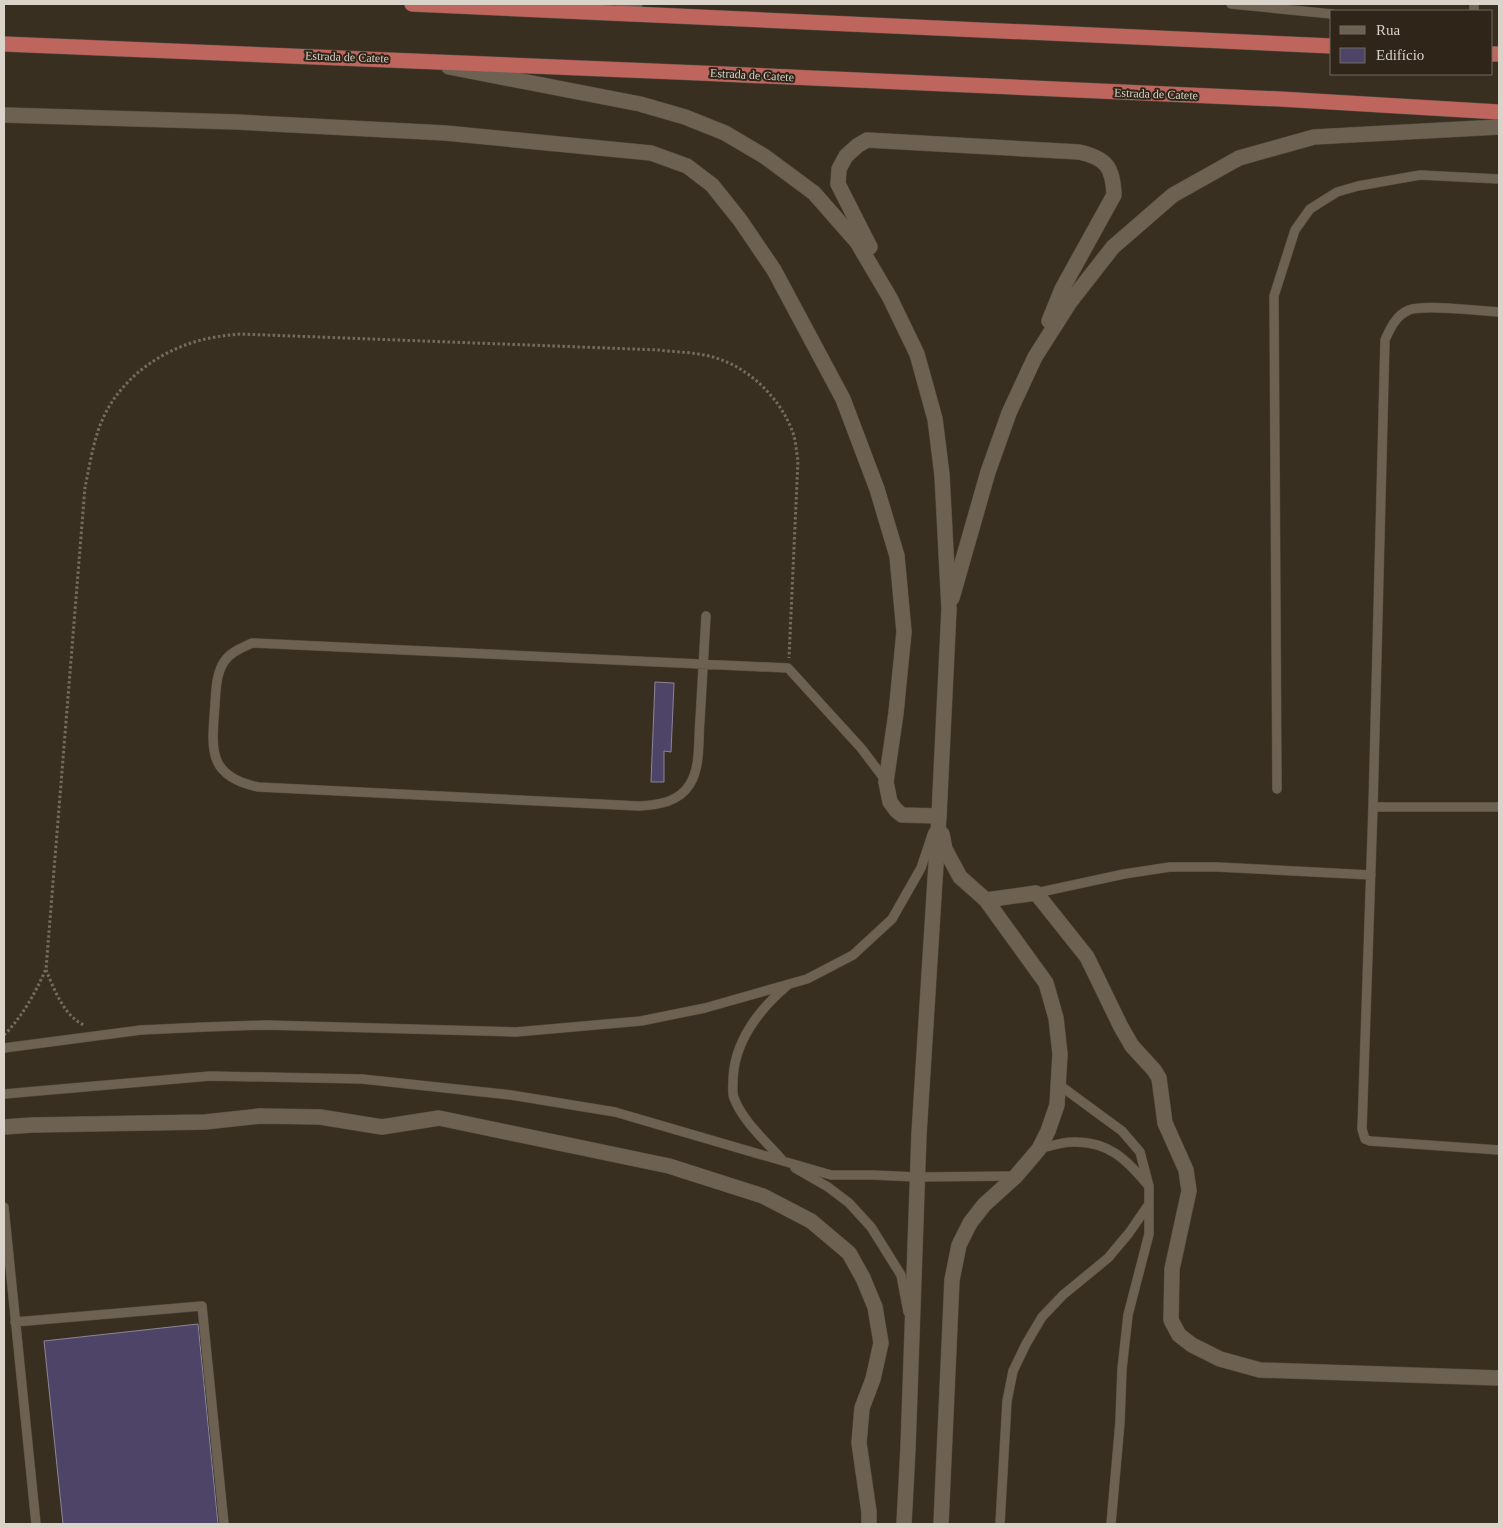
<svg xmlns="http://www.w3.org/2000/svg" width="1503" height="1528" font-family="'Times New Roman',serif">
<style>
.building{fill:#4d4468;stroke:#8a8698}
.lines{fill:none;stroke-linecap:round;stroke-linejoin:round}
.service-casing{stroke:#544c40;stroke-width:10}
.minor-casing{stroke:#544c40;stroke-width:16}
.tertiary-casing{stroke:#544c40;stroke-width:16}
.trunk-casing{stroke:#544c40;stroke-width:16}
.path{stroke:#756c60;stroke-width:3;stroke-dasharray:2.5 2.5;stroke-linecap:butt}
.service{stroke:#6d6152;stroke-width:9}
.minor{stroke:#6d6152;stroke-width:15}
.tertiary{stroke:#6d6152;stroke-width:15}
.trunk{stroke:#be655e;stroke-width:15}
.labels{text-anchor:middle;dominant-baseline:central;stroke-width:4;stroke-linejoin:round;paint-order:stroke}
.street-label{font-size:12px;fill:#d9d3ca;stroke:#2f2518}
</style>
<rect width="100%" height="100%" fill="#392f21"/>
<path class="building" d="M655,682L674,683L671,752L664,751V782H651Z
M198,1324L218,1524H63L44,1341Z"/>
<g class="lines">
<defs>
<path id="service" d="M1231,4L1332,14
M619,9L638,4
M1474,11V4
M1499,312C1479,311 1426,304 1409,310C1396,315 1390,329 1385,340L1373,807L1362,1129L1365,1139L1370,1141L1499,1150
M706,616C704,651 702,686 700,720C698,741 701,766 690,784C679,802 659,805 639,806L258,787C206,776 212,748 215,704C216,690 216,674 224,662C230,652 242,648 252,643L788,668L861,748L886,781
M1277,789L1274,296L1295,230L1310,209L1337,192L1358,186L1420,175L1499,179
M1373,807H1499
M1036,893L1124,874L1170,867H1217L1371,875
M4,1048L141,1030L205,1027L266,1025L516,1032L641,1021L705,1008L807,979L853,955L892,919L921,868L933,832
M1058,1084L1122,1131L1140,1152L1149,1186V1234L1128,1315L1122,1369L1120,1422L1111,1524
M4,1094L210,1076L362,1079L511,1095L615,1112L831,1175H873L917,1177L1016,1176
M1039,1149C1050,1146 1062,1142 1073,1142C1108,1141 1126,1159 1147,1184
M783,1161C767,1142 743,1122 734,1098C732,1093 733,1087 733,1082C733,1043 759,1009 788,985
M795,1168L828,1187L849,1203L871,1227L901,1275L908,1312
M4,1207L36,1524
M15,1322L202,1306L224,1524
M1000,1524L1007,1401L1013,1371L1026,1344L1042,1317L1063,1295L1108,1258L1129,1233L1149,1204"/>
<path id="minor" d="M4,115L237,122L445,133L651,153L687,166L712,185L740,220L774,270L843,399L877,489L897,556L904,632L896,713L886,782L890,802L896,810L902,815L939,816
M986,900L1036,893L1087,957L1121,1027L1132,1046L1154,1070L1159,1078L1165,1123L1186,1170L1189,1191L1172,1269L1171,1320L1179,1335L1192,1345L1220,1359L1260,1370L1499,1378
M4,1127L32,1125L205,1122L260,1116L320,1117L382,1127L439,1118L669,1166L763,1196L811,1221L849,1253L863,1278L875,1307L881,1343L873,1379L862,1408L859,1443L869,1512V1524"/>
<path id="tertiary" d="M449,67L640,104L685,117L725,133L764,156L814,193L857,242L890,298L917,354L935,419L942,475L949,609L939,816L919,1134L908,1448L904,1524
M870,247L838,184L839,169L846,156L857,146L867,140L1079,152C1107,158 1113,168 1114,195L1062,289L1049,321
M952,598L988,472L1009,413L1035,357L1070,302L1113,247L1173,195L1239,158L1314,137L1499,127
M941,1524L952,1280L959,1245L970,1223L984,1205L1016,1176L1039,1149L1048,1131L1057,1105L1060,1054L1056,1018L1046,983L986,900L960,877L945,849L942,834"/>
<path id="trunk" d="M412,4L1332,46
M4,44L700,73L1280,99L1499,112
M1492,54H1499"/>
</defs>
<use href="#service" class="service-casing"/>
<use href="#minor" class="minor-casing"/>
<use href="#tertiary" class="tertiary-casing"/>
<use href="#trunk" class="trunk-casing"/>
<path class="path" d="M46,970C54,989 64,1016 84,1025
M4,1035C23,1016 35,993 46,969L85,487C89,469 92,449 98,431C114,382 160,348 210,338C220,336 230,335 240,334L659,350C674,352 690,352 704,355C744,362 780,396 793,433C796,441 796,451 798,460L789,658"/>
<use href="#service" class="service"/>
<use href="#minor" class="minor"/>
<use href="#tertiary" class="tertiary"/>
<use href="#trunk" class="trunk"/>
</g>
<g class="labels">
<g class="street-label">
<text transform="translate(347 57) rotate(2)">Estrada de Catete</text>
<text transform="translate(752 75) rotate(3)">Estrada de Catete</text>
<text transform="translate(1156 94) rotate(2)">Estrada de Catete</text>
</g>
</g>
<rect width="1503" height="1528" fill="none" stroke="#d9d3ca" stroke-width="10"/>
<rect x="1330" y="10" width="162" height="65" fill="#2f2518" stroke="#736b5f"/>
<rect x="1340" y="26" width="25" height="8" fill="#6d6152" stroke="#736b5f"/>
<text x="1376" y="35" font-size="15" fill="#d9d3ca">Rua</text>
<rect x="1340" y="48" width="25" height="15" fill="#4d4468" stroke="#736b5f"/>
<text x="1376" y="60" font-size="15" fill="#d9d3ca">Edifício</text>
</svg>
